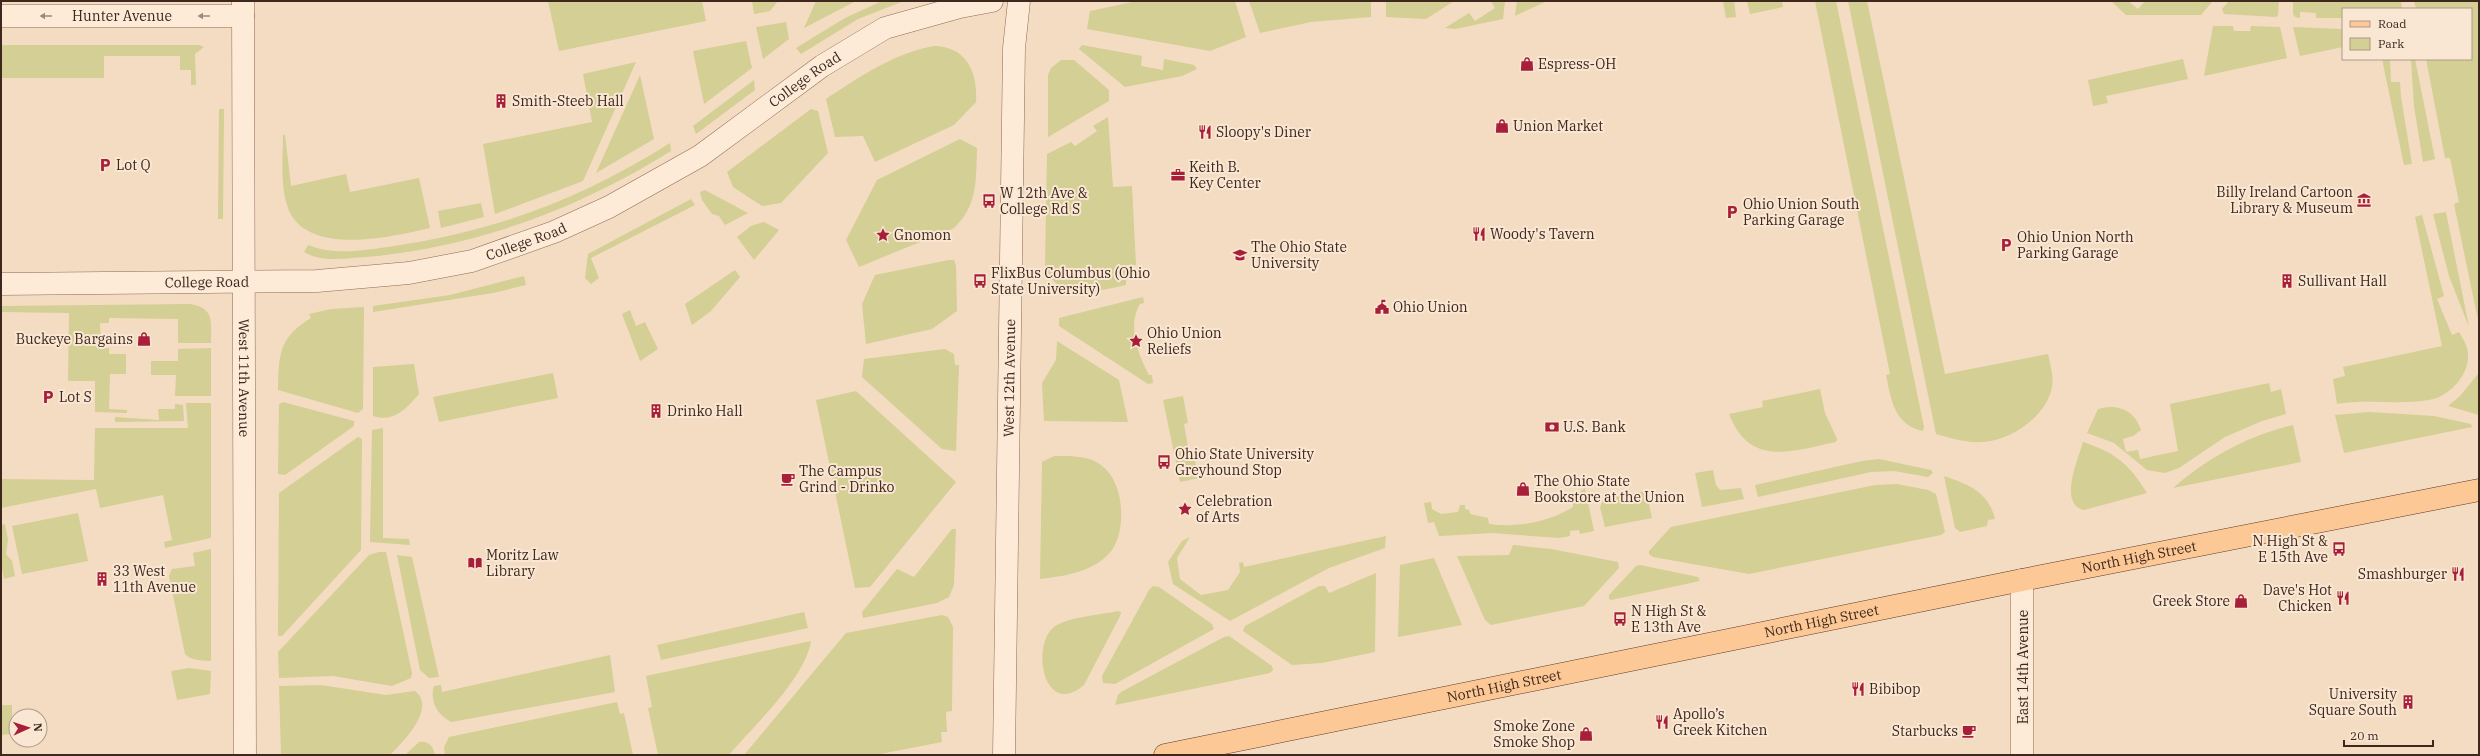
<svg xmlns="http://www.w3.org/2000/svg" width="2480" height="756" font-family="'IBM Plex Serif',serif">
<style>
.green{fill:#d3cf95}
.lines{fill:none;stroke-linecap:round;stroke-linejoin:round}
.street-casing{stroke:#906a57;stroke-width:23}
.primary-casing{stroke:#5e392b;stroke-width:23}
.street{stroke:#fdead7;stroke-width:22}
.primary{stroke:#fbc896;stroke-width:22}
.oneway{fill:#9e887a}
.labels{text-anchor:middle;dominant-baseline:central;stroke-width:4;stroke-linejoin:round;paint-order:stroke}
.street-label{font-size:14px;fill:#3e271d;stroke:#fae7d3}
.poi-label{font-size:14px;fill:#3e271d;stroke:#fae7d3;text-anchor:start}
</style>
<rect width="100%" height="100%" fill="#f4dcc2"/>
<path class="green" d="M548,1H702L706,21L559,51Z
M752,1H778L770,11L754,14Z
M816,1H856L804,28Z
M882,1H904L858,19L801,54L796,48L845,18Z
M1137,1H1235L1246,37L1210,51L1087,29L1090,11Z
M1249,1H1371V17L1311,22L1260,33Z
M1386,1H1454L1426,19L1386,17Z
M1491,1H1505L1503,19L1455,29L1445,28L1469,13L1475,21L1495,8Z
M1517,1H1547L1515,16Z
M1723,1H1734L1736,17L1726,18Z
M1747,1H1782L1783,7L1750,14Z
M1815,1H1836L1924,427L1923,431C1894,425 1891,399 1886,375L1890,374Z
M1848,1H1867L1945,374L2048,354C2050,364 2054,376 2052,387C2047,416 2010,442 1981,442C1966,443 1951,438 1936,434Z
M2111,1H2128L2138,9L2145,1L2212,2L2201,15H2126Z
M2229,1H2279L2278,15L2276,17L2224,14L2222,9Z
M2293,1H2401L2402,9H2343V18H2316V13L2300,12V18L2295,17L2293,14Z
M2414,1H2479V325L2454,204L2459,202L2450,158H2445L2426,59H2471V9H2416Z
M786,22L789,39L763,59L756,27Z
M2213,26H2233L2234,31H2250L2251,26L2280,27L2287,58L2204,76Z
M2293,27L2343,29V47L2300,56Z
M746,41L752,68L704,104L693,51Z
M1,45H200L204,47L195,54L196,85H191V70H180V56H104V78H1Z
M1082,45L1142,56L1141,66L1163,70L1164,59L1194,65L1197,69L1182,76L1125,87L1079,49Z
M935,46C967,47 978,73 976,102L954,125L875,162L863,136L835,137L826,99C859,77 896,52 935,46Z
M2183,59L2188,79L2106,96L2108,103L2093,106L2088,80Z
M2382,59H2390L2391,82H2400L2401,97L2412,164L2404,165Z
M2411,59H2415L2435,159L2423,162L2414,106Z
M1061,60H1074L1109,90V101L1048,137V75L1051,68Z
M636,62L583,181L495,214L483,144L592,122L583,74Z
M640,75L654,139L596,173Z
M754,80L755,90L696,134L693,126Z
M219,109H224L223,219H218Z
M811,109L818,111L828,153L781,203L762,206L733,187L727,172Z
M1108,117L1113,187L1132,186L1136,265H1126V285C1093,291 1062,305 1045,267L1047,154L1071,142L1075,146L1097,131L1093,126Z
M283,135H285L291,186L346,174L350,192L419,178L430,228C391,237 306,257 288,208C280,186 283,158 283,135Z
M960,139L977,148C976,178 978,206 954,228L859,267L846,240L877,180Z
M670,143L671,151C578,209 477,247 366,257C346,258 322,263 304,252L308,245C335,256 366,250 394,246C497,231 583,198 670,143Z
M705,190L748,213L725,225L719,216L712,214L702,200L700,192Z
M691,199L695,205L591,258L599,278L591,284L585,278L588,254Z
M481,203L484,217L441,228L438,211Z
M2446,212L2469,327L2449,276L2433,214Z
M2422,215L2444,296L2437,299L2452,335L2459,332C2463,339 2468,346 2468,355C2469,375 2449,397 2429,400C2399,405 2368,399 2337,404L2333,379L2345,376L2343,367L2442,346L2415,217Z
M764,222L779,230L754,260L737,237L751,226Z
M949,260H954L956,266L957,311L932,329L866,344L862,304L875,275Z
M735,270L740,277L711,311L692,325L685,304Z
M524,276L526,285L493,293L373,312V306L450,295Z
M1143,297L1144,303L1140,304C1127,325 1138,355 1149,375H1152L1153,383L1148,384L1059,326V318Z
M190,304C215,308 211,322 211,343H178V319L109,318V323H100L101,348H109V354H126V374H110L109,409L127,410V413L95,412V381H68L69,313L1,312V306Z
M364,307L363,409L358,413L278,390C279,355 278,338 311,318L309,314L331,309Z
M630,310L636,326L645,322L658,349L640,361L622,314Z
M1057,341L1119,380L1128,422L1044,421L1042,383L1056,360Z
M211,348V396H175L176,375H151V361H178V349Z
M945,349L954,354L955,365H959L956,451L942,449L862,377L864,359Z
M414,364L419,394C407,408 394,423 373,416V367Z
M553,373L558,398L439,422L433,397Z
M2478,374L2479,415L2448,406L2460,396Z
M2269,383L2271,392L2281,389L2286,414L2262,421L2225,437L2179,468L2165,473L2147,470L2114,443L2087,433L2098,409C2117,403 2135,410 2141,430L2133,436L2123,439L2126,452L2138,450L2140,459L2178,451L2170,404Z
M1820,389L1825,413L1837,439L1836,442C1792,451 1750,468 1729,414L1763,407L1762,401Z
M856,391L956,482L870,587L855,588L816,400Z
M1183,396L1188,423L1184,424L1189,452H1193L1199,478L1180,482L1163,400Z
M283,402L354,421V426L285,475L278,474L279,404Z
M186,403H211V538L165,548L164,542L172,540L163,495L100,508L96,489L1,508V479L94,480L95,428H188Z
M175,404L183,405L184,421L115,422V417L159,420L158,409H175Z
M2369,412L2434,416L2471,424L2472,427L2344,453L2335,415Z
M2293,425L2301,462L2173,488C2209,457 2247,436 2293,425Z
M383,428V538L409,539L410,545L370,542L372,430Z
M358,437L362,439L361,550L282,636H278L279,493Z
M2083,442C2116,453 2129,464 2147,493L2084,510C2058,504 2078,460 2083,442Z
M1054,456C1069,456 1088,455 1101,465C1124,481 1127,528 1112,550C1095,572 1065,576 1040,579L1042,462Z
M1879,459L1931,470L1933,473L1928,477L1894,471L1871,472L1758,497L1755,485L1862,461Z
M1713,470L1716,485L1720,490L1741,488L1744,499L1702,507L1695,473Z
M1944,476C1969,485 1988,491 1995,519L1988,520L1987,526L1960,532L1955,528Z
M1897,484L1928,490L1936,494L1945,532L1941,535L1749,574L1653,557L1649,554V551L1671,527L1875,485Z
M1585,488L1594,531L1580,534L1579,530L1570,531V536L1559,538L1492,533L1439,536L1434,522L1428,523L1424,503L1431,502L1432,509L1441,514L1458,512L1460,505H1465V509L1469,510L1470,514L1488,518L1489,524C1517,528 1549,522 1573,507V497Z
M1646,491L1652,518L1605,527L1600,507L1604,498Z
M78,513L88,561L22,574L12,526Z
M5,524L8,540L6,554L12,561L15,576L4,579L1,564V525Z
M952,529H956L954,585L949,597L937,603L863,618L862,612L897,569L914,577Z
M1386,536L1385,548L1329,568L1230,621L1173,584L1168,562L1182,541L1190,537L1177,558L1180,579L1201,595L1228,590L1240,572L1239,563L1243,562L1244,567Z
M1513,545L1551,549L1618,562L1619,568L1584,606L1491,625L1485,620L1457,556L1509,555Z
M211,549V661C201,660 192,661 185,654L169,576L172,569L195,566L193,553Z
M379,552H386L412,673L411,678L392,686L333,676L279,678L278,652L369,555Z
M397,555L412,557L439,677L429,678L420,670Z
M1434,558L1462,625L1398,637L1400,565Z
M1640,565L1698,577L1700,581L1611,600L1609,599V595L1636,566Z
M1376,573L1375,652L1322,663L1292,665L1243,631L1245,626L1319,586H1325L1329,593Z
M1153,586L1159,587L1212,624L1214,629L1115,684L1103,683L1102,676L1149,590Z
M1118,611L1121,612L1120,616L1084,685C1044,719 1031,647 1053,628C1065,617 1101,615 1118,611Z
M804,612L808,628L661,660L657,645Z
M942,615L948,617L953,627L952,711L946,712L947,732H941L942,742L875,755H744L846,633Z
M1229,636L1272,666L1273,670L1270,673L1115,705L1118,695L1121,692L1224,637Z
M811,641C805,679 754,725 729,755H658L648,708L652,707L646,676Z
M610,655L615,692L451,722C438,715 429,702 434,686L441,685L442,692Z
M189,668L211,671L210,694L177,700L171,671Z
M321,685L386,695L415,691C437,708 403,742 390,755H281L279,686Z
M617,702L620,714L624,713L633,755H445L444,747L449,737Z
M1,705H12V734L1,735Z
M419,742C429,741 433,746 435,755H405Z"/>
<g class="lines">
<defs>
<g id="street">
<path id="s1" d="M243,1L245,755"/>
<path id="s2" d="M1,16H243"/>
<path id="s3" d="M1,284L317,281L409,273L472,261L554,232L609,207L700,156L822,66L885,28L960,7L992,1"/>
<path id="s4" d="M1004,755L1014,48L1019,1"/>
<path d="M2022,755V580"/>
</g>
<g id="primary">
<path id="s5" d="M1165,755L2022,580L2479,490"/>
</g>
</defs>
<use href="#street" class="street-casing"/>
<use href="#primary" class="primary-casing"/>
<use href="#street" class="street"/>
<use href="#primary" class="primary"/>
</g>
<defs><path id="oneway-solid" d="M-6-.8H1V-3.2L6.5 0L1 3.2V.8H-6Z"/></defs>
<g class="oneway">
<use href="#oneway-solid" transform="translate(46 16) rotate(180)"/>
<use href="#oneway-solid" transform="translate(204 16) rotate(180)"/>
</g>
<defs>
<symbol id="shop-bare" viewBox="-9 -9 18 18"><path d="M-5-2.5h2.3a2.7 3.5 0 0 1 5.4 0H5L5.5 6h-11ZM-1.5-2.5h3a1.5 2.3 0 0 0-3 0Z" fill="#a71f39" stroke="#fae7d3" stroke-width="2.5" paint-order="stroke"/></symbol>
<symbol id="building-bare" viewBox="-9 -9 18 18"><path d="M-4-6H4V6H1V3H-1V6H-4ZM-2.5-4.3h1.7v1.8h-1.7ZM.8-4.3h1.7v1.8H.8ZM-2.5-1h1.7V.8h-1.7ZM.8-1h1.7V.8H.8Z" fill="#a71f39" stroke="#fae7d3" stroke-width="2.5" paint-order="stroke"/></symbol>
<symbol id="restaurant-bare" viewBox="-9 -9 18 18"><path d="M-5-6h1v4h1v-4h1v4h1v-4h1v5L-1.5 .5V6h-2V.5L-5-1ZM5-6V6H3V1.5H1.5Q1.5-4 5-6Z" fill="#a71f39" stroke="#fae7d3" stroke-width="2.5" paint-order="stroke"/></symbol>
<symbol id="parking-bare" viewBox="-9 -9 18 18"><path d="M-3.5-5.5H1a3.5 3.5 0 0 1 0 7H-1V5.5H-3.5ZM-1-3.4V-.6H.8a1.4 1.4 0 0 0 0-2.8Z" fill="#a71f39" stroke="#fae7d3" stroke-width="2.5" paint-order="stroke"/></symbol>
<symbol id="office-bare" viewBox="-9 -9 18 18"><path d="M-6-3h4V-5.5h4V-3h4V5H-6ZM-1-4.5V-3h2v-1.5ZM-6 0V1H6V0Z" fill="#a71f39" stroke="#fae7d3" stroke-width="2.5" paint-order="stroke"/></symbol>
<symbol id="museum-bare" viewBox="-9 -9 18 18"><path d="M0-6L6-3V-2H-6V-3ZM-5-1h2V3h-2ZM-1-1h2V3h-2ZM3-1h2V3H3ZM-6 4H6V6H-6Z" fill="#a71f39" stroke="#fae7d3" stroke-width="2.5" paint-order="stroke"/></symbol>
<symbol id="bus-bare" viewBox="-9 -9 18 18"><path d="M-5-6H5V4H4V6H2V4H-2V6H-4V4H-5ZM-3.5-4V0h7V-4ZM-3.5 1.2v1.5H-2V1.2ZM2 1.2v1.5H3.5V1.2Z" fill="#a71f39" stroke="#fae7d3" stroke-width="2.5" paint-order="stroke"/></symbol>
<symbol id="sight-bare" viewBox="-9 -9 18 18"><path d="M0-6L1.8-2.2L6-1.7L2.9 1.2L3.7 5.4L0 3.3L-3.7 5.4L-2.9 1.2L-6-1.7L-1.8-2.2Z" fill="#a71f39" stroke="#fae7d3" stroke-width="2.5" paint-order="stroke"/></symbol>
<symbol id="university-bare" viewBox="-9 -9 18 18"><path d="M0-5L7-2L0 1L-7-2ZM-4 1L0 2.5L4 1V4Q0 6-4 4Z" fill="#a71f39" stroke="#fae7d3" stroke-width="2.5" paint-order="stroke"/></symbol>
<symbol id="civic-bare" viewBox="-9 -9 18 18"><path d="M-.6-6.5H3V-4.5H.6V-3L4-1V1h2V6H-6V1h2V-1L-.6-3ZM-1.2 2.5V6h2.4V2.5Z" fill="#a71f39" stroke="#fae7d3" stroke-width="2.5" paint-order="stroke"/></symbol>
<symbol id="bank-bare" viewBox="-9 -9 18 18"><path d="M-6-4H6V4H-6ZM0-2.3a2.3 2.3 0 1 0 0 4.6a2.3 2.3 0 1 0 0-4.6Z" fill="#a71f39" stroke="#fae7d3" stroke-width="2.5" paint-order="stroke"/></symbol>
<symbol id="cafe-bare" viewBox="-9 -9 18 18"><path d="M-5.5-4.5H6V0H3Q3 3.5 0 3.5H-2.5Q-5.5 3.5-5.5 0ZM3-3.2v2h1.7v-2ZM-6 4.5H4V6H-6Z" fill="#a71f39" stroke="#fae7d3" stroke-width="2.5" paint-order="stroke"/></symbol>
<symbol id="library-bare" viewBox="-9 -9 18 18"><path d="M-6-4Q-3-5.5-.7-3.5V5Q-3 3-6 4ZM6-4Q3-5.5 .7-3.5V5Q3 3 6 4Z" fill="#a71f39" stroke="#fae7d3" stroke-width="2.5" paint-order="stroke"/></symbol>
</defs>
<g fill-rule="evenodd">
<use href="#shop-bare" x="1517" y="54" width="20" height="20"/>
<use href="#building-bare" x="491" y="91" width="20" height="20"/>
<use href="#shop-bare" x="1492" y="116" width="20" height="20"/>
<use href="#restaurant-bare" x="1195" y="122" width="20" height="20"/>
<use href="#parking-bare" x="95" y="155" width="20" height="20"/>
<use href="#office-bare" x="1168" y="165" width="20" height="20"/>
<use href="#museum-bare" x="2354" y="190" width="20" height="20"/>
<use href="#bus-bare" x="979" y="191" width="20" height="20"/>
<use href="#parking-bare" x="1722" y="202" width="20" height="20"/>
<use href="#restaurant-bare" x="1469" y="224" width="20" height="20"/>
<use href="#sight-bare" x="873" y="225" width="20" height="20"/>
<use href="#parking-bare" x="1996" y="235" width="20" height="20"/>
<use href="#university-bare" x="1230" y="245" width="20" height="20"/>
<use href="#bus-bare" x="970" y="271" width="20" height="20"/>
<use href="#building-bare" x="2277" y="271" width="20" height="20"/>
<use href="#civic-bare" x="1372" y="297" width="20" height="20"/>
<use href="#shop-bare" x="134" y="329" width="20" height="20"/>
<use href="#sight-bare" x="1126" y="331" width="20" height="20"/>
<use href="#parking-bare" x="38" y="387" width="20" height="20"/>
<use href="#building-bare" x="646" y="401" width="20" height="20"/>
<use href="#bank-bare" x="1542" y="417" width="20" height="20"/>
<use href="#bus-bare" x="1154" y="452" width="20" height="20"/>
<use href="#cafe-bare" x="778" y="469" width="20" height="20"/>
<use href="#shop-bare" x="1513" y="479" width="20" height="20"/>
<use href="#sight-bare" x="1175" y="499" width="20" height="20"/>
<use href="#bus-bare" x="2329" y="539" width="20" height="20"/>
<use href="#library-bare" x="465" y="553" width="20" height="20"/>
<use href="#restaurant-bare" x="2448" y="564" width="20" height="20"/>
<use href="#building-bare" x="92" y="569" width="20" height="20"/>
<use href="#restaurant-bare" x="2333" y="588" width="20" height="20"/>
<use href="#shop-bare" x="2231" y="591" width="20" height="20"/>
<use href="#bus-bare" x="1610" y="609" width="20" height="20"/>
<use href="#restaurant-bare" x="1848" y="679" width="20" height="20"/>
<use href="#building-bare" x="2398" y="692" width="20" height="20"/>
<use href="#restaurant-bare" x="1652" y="712" width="20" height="20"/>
<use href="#cafe-bare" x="1959" y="721" width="20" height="20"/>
<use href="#shop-bare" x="1576" y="724" width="20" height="20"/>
</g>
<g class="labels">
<g class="street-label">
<text stroke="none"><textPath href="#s2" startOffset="121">Hunter Avenue</textPath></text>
<text stroke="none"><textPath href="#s3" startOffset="854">College Road</textPath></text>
<text stroke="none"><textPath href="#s3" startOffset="530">College Road</textPath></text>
<text stroke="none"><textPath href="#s3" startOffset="206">College Road</textPath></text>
<text stroke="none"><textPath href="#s1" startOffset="377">West 11th Avenue</textPath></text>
<text stroke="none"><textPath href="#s4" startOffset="377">West 12th Avenue</textPath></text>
<text stroke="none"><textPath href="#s5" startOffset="994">North High Street</textPath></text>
<text stroke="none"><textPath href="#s5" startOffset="670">North High Street</textPath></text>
<text transform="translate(2023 667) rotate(-90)">East 14th Avenue</text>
<text stroke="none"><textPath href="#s5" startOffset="346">North High Street</textPath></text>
</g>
<g class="poi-label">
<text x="1538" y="64">Espress-OH</text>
<text x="512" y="101">Smith-Steeb Hall</text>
<text x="1513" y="126">Union Market</text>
<text x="1216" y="132">Sloopy's Diner</text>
<text x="116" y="165">Lot Q</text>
<text x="1189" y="167">Keith B.<tspan x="1189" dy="16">Key Center</tspan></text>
<text x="2353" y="192" text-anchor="end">Billy Ireland Cartoon<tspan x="2353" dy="16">Library &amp; Museum</tspan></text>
<text x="1000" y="193">W 12th Ave &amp;<tspan x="1000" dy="16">College Rd S</tspan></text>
<text x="1743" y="204">Ohio Union South<tspan x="1743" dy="16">Parking Garage</tspan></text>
<text x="1490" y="234">Woody's Tavern</text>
<text x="894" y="235">Gnomon</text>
<text x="2017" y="237">Ohio Union North<tspan x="2017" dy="16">Parking Garage</tspan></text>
<text x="1251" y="247">The Ohio State<tspan x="1251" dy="16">University</tspan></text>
<text x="991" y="273">FlixBus Columbus (Ohio<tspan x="991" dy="16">State University)</tspan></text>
<text x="2298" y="281">Sullivant Hall</text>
<text x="1393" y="307">Ohio Union</text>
<text x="1147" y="333">Ohio Union<tspan x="1147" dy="16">Reliefs</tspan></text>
<text x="133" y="339" text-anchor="end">Buckeye Bargains</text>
<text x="59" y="397">Lot S</text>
<text x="667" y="411">Drinko Hall</text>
<text x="1563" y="427">U.S. Bank</text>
<text x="1175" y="454">Ohio State University<tspan x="1175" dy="16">Greyhound Stop</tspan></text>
<text x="799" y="471">The Campus<tspan x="799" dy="16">Grind - Drinko</tspan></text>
<text x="1534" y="481">The Ohio State<tspan x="1534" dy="16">Bookstore at the Union</tspan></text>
<text x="1196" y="501">Celebration<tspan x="1196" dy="16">of Arts</tspan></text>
<text x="2328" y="541" text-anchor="end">N High St &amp;<tspan x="2328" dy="16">E 15th Ave</tspan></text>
<text x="486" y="555">Moritz Law<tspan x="486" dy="16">Library</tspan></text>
<text x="113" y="571">33 West<tspan x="113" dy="16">11th Avenue</tspan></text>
<text x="2447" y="574" text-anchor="end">Smashburger</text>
<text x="2332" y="590" text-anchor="end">Dave's Hot<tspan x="2332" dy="16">Chicken</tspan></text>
<text x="2230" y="601" text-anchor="end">Greek Store</text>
<text x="1631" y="611">N High St &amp;<tspan x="1631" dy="16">E 13th Ave</tspan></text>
<text x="1869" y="689">Bibibop</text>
<text x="2397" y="694" text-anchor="end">University<tspan x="2397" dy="16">Square South</tspan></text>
<text x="1673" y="714">Apollo’s<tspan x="1673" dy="16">Greek Kitchen</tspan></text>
<text x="1575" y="726" text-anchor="end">Smoke Zone<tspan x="1575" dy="16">Smoke Shop</tspan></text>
<text x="1958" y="731" text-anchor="end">Starbucks</text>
</g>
</g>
<rect width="2480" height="756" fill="none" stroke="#3e271d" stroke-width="4"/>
<rect x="2342" y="8" width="130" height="52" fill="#fae7d3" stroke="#af9a8a"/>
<rect x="2350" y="21" width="20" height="6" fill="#fbc896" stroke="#af9a8a"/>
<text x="2378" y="28" font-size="12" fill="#3e271d">Road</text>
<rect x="2350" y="38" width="20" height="12" fill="#d3cf95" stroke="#af9a8a"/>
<text x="2378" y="48" font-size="12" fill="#3e271d">Park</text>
<g transform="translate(28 728) rotate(87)"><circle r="19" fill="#fae7d3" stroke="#af9a8a"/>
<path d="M0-3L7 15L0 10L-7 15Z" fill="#a71f39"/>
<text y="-6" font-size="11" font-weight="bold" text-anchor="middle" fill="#3e271d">N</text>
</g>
<path d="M2344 740v6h89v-6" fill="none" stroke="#3e271d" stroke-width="2"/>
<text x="2350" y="740" font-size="12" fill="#3e271d" stroke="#fae7d3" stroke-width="3" paint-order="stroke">20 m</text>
</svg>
